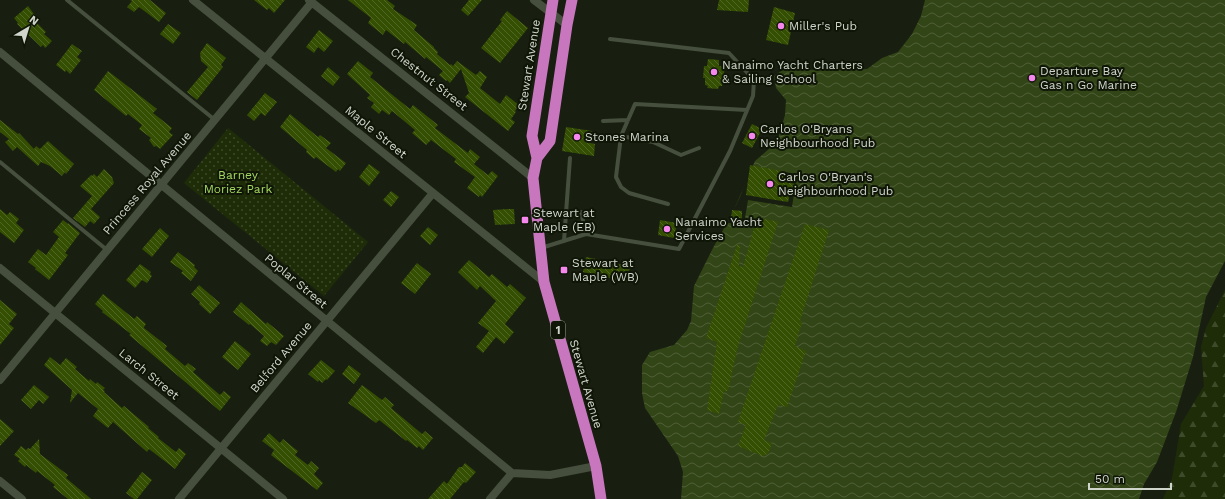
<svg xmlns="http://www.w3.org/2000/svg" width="1225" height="499" font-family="'Work Sans',sans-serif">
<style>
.green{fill:url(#green-dots)}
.forest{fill:url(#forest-firs)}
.water{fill:url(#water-waves)}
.pier{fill:#181f10}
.building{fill:url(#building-back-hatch)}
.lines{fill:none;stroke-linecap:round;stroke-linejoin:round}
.service{stroke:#464e3d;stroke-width:4}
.minor{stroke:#464e3d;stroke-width:8}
.trunk{stroke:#c876be;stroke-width:11}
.poi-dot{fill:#f688ed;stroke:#0f1607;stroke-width:1.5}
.labels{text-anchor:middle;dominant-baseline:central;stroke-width:4;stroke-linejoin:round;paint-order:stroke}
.shield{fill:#0f1607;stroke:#969c90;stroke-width:1}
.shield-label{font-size:11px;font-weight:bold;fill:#d0d5cb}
.poi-label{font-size:12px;fill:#d0d5cb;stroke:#0f1607;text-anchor:start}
.street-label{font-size:12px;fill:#d0d5cb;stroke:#0f1607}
.park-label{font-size:12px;fill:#a3d660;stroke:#0f1607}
</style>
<defs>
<pattern id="green-dots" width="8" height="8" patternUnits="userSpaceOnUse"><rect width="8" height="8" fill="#1e2d07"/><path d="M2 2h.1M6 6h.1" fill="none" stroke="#3e4b2a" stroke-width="1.8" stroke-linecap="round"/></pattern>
<pattern id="forest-firs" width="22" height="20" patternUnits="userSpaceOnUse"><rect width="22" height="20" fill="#1e2d07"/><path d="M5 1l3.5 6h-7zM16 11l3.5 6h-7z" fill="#3e4b2a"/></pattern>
<pattern id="water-waves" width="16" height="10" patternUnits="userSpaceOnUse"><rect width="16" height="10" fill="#324516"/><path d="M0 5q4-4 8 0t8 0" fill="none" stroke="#4f5f37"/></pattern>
<pattern id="building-back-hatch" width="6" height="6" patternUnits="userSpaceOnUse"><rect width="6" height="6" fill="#344e02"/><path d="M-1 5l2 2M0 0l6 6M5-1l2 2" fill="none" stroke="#506726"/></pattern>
</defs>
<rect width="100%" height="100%" fill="#181f10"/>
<path class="green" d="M228,128L368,242L324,296L184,183Z"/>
<path class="forest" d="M1225,290V499H1163L1172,479L1181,424L1204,386L1201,347L1206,328Z"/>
<path class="water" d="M925,0H1225V261L1206,297L1193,357L1176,412L1157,462L1144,484L1139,499H681L683,472L678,456L645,408L642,393V365L650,352L674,345L687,330L691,321L694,286L713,248L733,212L755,161L777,142L785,115L786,100L776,88L774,76L784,69L820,70L867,69L882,58L898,52L912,34L921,16Z"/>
<path class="pier" d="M751,166L797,174L792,207L748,200L744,224L727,223L740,197Z"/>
<path class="building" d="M130,0H150L166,13L159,22L139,7L134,12L127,7L132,1Z
M254,0H285L274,13L269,8L267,10Z
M348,0H387L395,6L393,9L417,25L414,30L434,47V48L438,52L437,54L450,65L451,64L453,66L457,61L476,75L480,71L487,77L480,88L500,104L506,95L519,105L515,111L516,112L511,119L515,122L508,131L465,97L469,93L461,69L450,83L447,80L446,81L439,75L443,71L426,57L425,59L405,42L404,44L386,30L383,35L368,23L371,18Z
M469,0H482L468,16L461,10Z
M719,0H749L748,12L717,10Z
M28,6L37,18L35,21L46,32L44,34L52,41L45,48L43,45L41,47L17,24L18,23L14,18Z
M774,7L795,13L788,45L766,40Z
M507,11L528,28L500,63L481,48L502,21L500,20Z
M168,24L181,33L173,44L160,34Z
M319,30L333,41L324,52L318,47L314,53L306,47Z
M207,43L226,58L221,65L223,67L197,100L187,92L208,67L201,61L200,53Z
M72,44L82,51L77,57L81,60L70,74L66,70L65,72L56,65Z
M708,59L719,60V66L725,67L722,86H719L718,89L707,88L708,86L705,85V78H703L704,66H707Z
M358,61L373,73L370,77L410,109L413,105L438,125L435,128L452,141L468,153L470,149L480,157L474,164L488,175L492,171L498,176L482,197L480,195L479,197L467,188L475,177L454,162L456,159L431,140L426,145L412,133L415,130L392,111L389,115L382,110L379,114L371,107L374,103L367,98L370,95L347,74Z
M328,67L340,77L333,86L321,76Z
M108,71L157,109L153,113L172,128L169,132L173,135L160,149L156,146L154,147L149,140L151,138L139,129L142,125L128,114L126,116L94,90Z
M265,93L277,102L265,116L261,113L254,121L247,115Z
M290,114L318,137L320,135L331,143L326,148L346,163L340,171L338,169L336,172L316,157L314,159L306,152L307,150L280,127Z
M0,120L18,134L19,133L34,149L36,146L40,149L48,141L74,164L66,174L65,172L62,176L50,166L41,162L38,166L17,147L13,151L5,142L9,139L0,132Z
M752,124L762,129L752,148L742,143Z
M566,127L592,131L590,143L595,144L594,156L562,151Z
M369,164L380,172L369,186L359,177Z
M750,165L786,172V175L792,176L791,183L795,184L793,195L790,194L788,202L746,195Z
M104,169L112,177L114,183L91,209L100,217L94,224L90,221L85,227L73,218L92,196L80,186L91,175L92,176L94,174L97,177Z
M391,191L399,197L391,207L383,200Z
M0,209L7,215L10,212L19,219L16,223L24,230L14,243L0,232Z
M508,209H514L515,224L495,225L493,210Z
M732,210L742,211V220L731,219Z
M757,217L778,222L738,346L728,391H724L719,414L707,410L717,342L706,338L737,245H740L739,266L743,267Z
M63,220L68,224V223L80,233L65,253L68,255L62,263L49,280L35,269L36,268L28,262L38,249L46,255L59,237L53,232Z
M660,220L677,223L674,238L658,235Z
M805,224L829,230L800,321L802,322L795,346L806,351L787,407L778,405L764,440L772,443L768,454L762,456L738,446L746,425L738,422Z
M428,227L438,235L430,245L420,236Z
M160,228L169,236L152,257L142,249Z
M178,252L195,265L194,267L198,271L191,281L181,273L183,271L170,262Z
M586,257L630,266L627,282L583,272Z
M469,260L489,277L492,274L507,287L510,284L526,298L505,324L514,332L504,344L496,337L483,353L476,347L489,331L478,323L496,301L480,286L477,290L458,272Z
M417,263L431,274L415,294L401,283Z
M140,264L151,272L150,274L152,276L147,283L142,280L135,288L126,280Z
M199,285L220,303L210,314L199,304L200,302L191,294Z
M103,294L133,318L134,319L137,316L146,324L144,327V328L167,346L165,349L185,366L188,363L196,369L193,372L220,395L224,391L231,397L220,411L129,335L131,334L102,312L103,311L95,304Z
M0,300L17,314L9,324L14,328L0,345Z
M241,302L266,324L267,322L284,336L276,345L271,342L267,346L260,341L264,336L250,324L249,325L233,312Z
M235,341L251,354L238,370L222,357Z
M50,357L60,365L66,358L77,367L75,369L89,381L90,379L96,384L97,382L105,388L103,390L105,391L104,392L122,408L124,406L149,427L148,428L159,437L158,438L176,452L179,448L186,454L175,469L149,449L147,452L113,422L108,428L93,416L98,409L78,393L70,403L72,390L44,365Z
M321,360L335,371L327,380L326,379L322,383L319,380L318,382L308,374Z
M349,365L361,374L354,384L342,374Z
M34,385L49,397L43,404L39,400L31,409L21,400Z
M362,385L382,400L385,397L394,405L391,408L422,434L425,431L433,438L423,450L419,446L417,448L407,440L406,441L379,420L376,423L348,403Z
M0,419L14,431L0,446Z
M269,433L280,443L283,439L294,448L298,451L295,455L308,465L311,461L319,468L314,474L323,483L317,490L271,455L274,450L262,441Z
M39,439L40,454L68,475L66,478L91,499H68L53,487L55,485L37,471L36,473L26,465L25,467L18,461L20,459L14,455L21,446L26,450L28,448L30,449Z
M465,463L476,472L466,483L464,482L450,499H428L444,481L447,484L459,467H462Z
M142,472L152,480L137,499H134L126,493Z"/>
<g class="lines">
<path class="service" d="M67,0L215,120
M603,121L628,120
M621,136L616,177L621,187L629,193L668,204
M699,148L681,155L653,142L621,136L635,104L747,110
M0,162L107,250
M581,212L586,234
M564,241L570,158
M541,248L586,234L679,249L730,151L753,96L754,80L729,53L610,39"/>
<path class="minor" d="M193,0L544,282
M309,0L533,178
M534,0L567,25
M0,52L512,473L550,475L596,466
M0,268L283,499
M0,380L312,2
M0,481L22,499
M179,499L433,193
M490,499L512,473"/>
<path class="trunk" d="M553,0L532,136L537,158L533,178L544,282L596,466L601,499
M537,158L550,141L567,25L572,0"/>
</g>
<g class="poi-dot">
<circle cx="781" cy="26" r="4"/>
<circle cx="714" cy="72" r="4"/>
<circle cx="1032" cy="78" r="4"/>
<circle cx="752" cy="136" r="4"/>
<circle cx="577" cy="137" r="4"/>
<circle cx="770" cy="184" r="4"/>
<rect x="521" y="216" width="8" height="8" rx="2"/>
<circle cx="667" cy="229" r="4"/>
<rect x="560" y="266" width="8" height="8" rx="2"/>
</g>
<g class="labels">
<rect class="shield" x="551" y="321" width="14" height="18" rx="3"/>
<g class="shield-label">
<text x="558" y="330">1</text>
</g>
<g class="poi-label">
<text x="789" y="26">Miller's Pub</text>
<text x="722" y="65">Nanaimo Yacht Charters<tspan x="722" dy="14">&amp; Sailing School</tspan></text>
<text x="1040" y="71">Departure Bay<tspan x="1040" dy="14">Gas n Go Marine</tspan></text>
<text x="760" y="129">Carlos O'Bryans<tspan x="760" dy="14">Neighbourhood Pub</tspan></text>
<text x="585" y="137">Stones Marina</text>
<text x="778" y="177">Carlos O'Bryan's<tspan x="778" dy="14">Neighbourhood Pub</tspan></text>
<text x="533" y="213">Stewart at<tspan x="533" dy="14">Maple (EB)</tspan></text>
<text x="675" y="222">Nanaimo Yacht<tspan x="675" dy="14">Services</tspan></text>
<text x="572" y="263">Stewart at<tspan x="572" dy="14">Maple (WB)</tspan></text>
</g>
<g class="street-label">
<text transform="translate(529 65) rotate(-81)">Stewart Avenue</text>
<text transform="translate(429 79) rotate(38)">Chestnut Street</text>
<text transform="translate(376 132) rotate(39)">Maple Street</text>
<text transform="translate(147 183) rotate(-50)">Princess Royal Avenue</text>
<text transform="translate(296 281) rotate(40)">Poplar Street</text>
<text transform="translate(281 357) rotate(-50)">Belford Avenue</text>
<text transform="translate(149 374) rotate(39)">Larch Street</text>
<text transform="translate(586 384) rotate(74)">Stewart Avenue</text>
</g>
<g class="park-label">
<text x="238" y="175">Barney<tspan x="238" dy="14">Moriez Park</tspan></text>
</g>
</g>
<g transform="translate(28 28) rotate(38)" stroke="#0f1607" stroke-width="3" paint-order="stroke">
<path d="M0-3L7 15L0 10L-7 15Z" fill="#d0d5cb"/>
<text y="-6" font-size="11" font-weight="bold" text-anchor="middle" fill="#d0d5cb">N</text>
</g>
<path d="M1089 483v6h82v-6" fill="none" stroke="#d0d5cb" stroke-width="2"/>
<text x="1095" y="483" font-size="12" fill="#d0d5cb" stroke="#0f1607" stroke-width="3" paint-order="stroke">50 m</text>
</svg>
